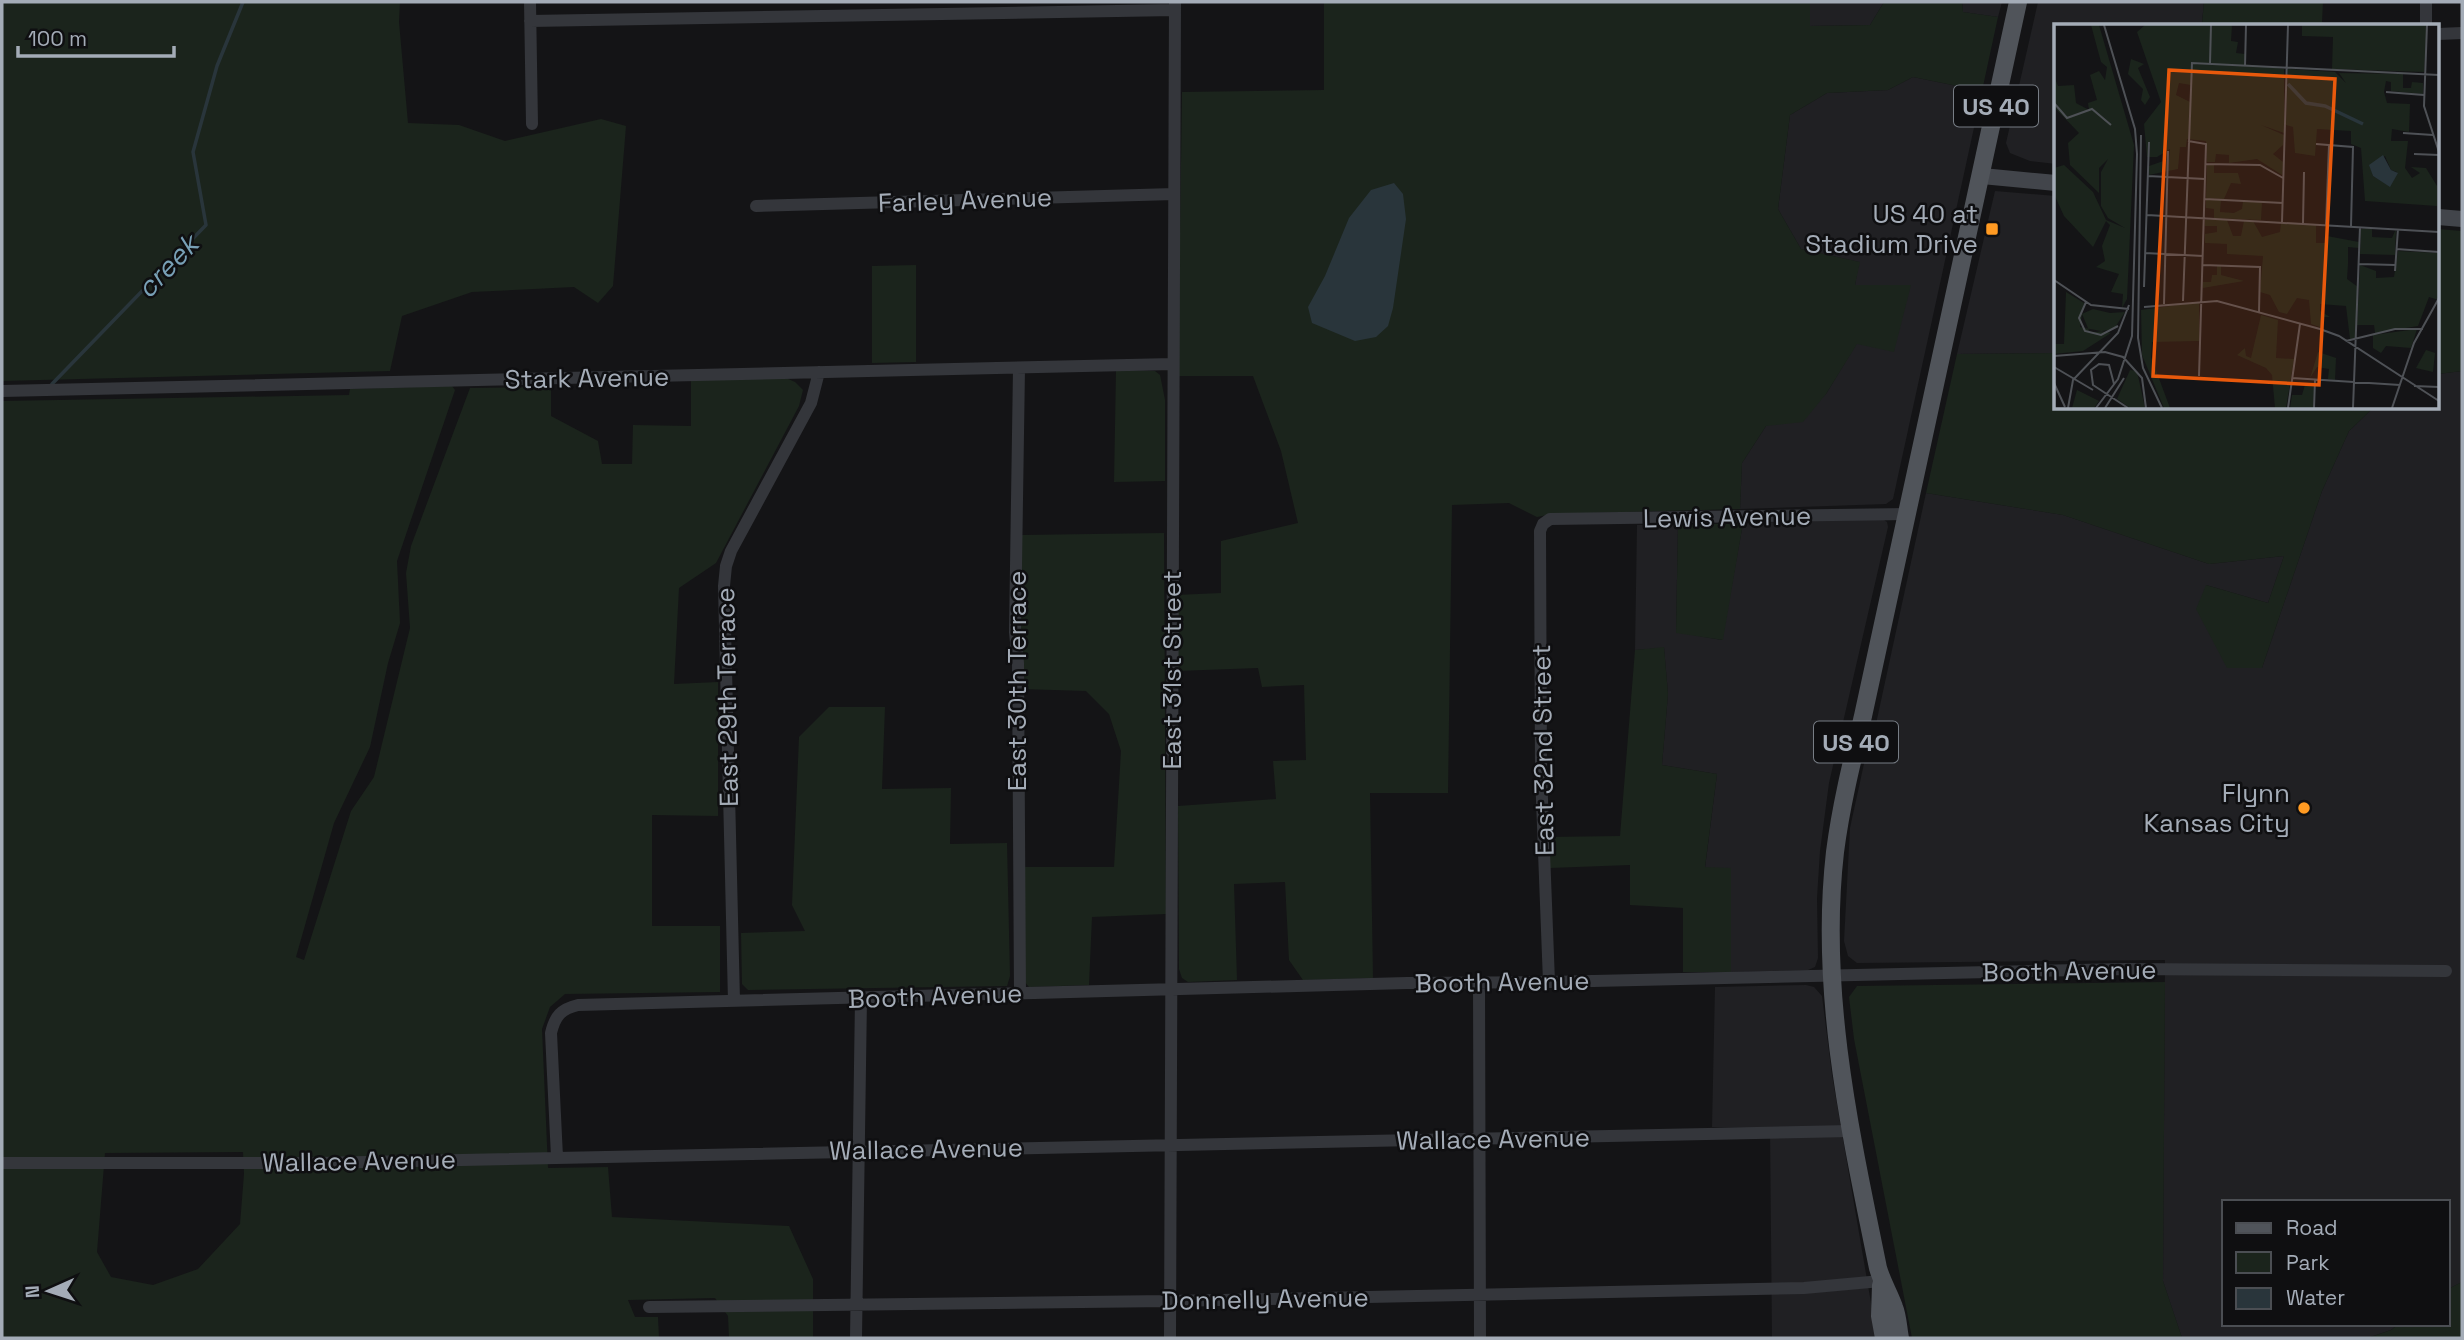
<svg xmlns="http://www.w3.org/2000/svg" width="2464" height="1340" font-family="'Space Grotesk',sans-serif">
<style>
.built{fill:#202023}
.green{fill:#1b241c;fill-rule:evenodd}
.water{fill:#29353b}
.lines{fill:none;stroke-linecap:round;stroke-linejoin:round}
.stream{stroke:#29353b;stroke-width:3.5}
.street{stroke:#34363b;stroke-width:12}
.secondary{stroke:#42454b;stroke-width:16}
.primary{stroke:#50545a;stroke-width:18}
.poi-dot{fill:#ff9a22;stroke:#0f0f11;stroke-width:2.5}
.labels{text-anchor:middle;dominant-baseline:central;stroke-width:5;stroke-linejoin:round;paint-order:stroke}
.shield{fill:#0f0f11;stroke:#777d85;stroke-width:2}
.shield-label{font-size:24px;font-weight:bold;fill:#a4acb7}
.street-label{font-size:26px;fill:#a4acb7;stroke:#0f0f11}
.poi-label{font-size:26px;fill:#a4acb7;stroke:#0f0f11;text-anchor:end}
.water-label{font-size:28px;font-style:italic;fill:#78a0b6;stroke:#0f0f11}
.inset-river{fill:none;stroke:#29353b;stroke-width:3.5}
.inset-road{fill:none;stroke:#4e5156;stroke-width:2}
.view{fill:#e8590c;fill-opacity:0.15;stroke:#e8590c;stroke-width:3.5}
.inset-edge{fill:none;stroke:#a4acb7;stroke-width:3.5}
</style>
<rect width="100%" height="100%" fill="#141416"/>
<path class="built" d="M1810,2H1884L1870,25L1810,26Z
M1962,2H2002L1998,17L1963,12Z
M2038,2H2204L2202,23L2213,26H2056V164L2030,161L2010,153L2006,143Z
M1913,77L1982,91L1893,499L1886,504L1740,509L1742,463L1766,426L1826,394L1857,343L1910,285H1855L1859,262L1801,249L1778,209L1790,115L1827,93L1888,90Z
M1995,191L2056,196V353L1957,354Z
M2462,371V1282L2448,1289V1202H2224V1324H2399L2391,1330L2368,1338H2182L2163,1281L2165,960L1857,963L1848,956L1844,941L1850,828L1867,750L1874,733L1926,493L2063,515L2209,564L2284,556L2268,603L2206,585L2262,668L2322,491L2349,431L2373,408H2438V374Z
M1883,519L1887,522L1888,527L1829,783L1820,851L1817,898L1818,958L1815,967L1808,970L1731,972V869L1705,868L1717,774L1662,765L1668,694L1664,648L1635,650L1637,525H1678L1676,632L1722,640L1743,523Z
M1806,985L1814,987L1822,996L1832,1075L1877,1338H1772L1770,1128L1712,1127L1715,987Z"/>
<path class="green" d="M2,2H400L399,22L408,123L459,125L505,141L601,119L626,126L613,286L598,303L574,287L472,292L402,316L390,371L2,381Z
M1324,2H1810V26L1870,25L1884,2H1962L1963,12L1998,17L1982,91L1913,77L1888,90L1827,93L1790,115L1778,209L1801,249L1860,262L1855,285H1911L1894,352L1857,344L1826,394L1803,422L1766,426L1742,463L1740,509L1552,514L1537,517L1509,503L1452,505L1448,793H1370L1373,978L1303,980L1289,960L1285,882L1234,884L1237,980L1188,982L1182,978L1179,969L1178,806L1276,799L1273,761L1306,760L1304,685L1262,687L1258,668L1177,671L1176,595L1221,593V541L1298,523L1281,451L1253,376H1178L1182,92L1324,90Z
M2204,2H2323L2322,22L2334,26H2213L2202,24Z
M2438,229L2462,231V371L2438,374Z
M916,265V362L872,363V266Z
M2056,353V408H2373L2349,431L2322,491L2262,668H2227L2196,609L2206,585L2268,603L2284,556L2209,564L2063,515L1926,493L1957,354Z
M1116,370L1155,371L1160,375L1165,400V481L1114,482Z
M786,378L795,382L803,390L799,406L716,563L679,588L674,684L718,682V816L652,815V926H720V992L565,994L550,1007L542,1029L548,1168L608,1167L612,1217L789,1226L813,1279V1338H729L728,1316L715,1298L628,1300L635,1317H658L659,1338H2V401L349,395L350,389L452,386L455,390L397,561L400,623L388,663L370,747L334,823L296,957L304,960L351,811L374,777L410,628L406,573L411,546L470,388L551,387V416L598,441L602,464H632L633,425L691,426V380ZM243,1152L244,1174L240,1224L198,1269L153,1285L111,1277L97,1252L105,1153Z
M1743,523L1723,640L1676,633L1678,525Z
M1164,533L1166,914L1092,917L1089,985L1029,987L1024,981L1023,867H1114L1121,751L1109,714L1086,691L1021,689V535Z
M1664,647L1668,694L1662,765L1717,774L1705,867L1731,868V972H1683V908L1630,905V865L1550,868L1548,837L1620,836L1635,650Z
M829,707H885L882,789L951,788L950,844L1007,843L1010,976L1007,986L748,990L742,984L741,933L805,931L792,905L799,737Z
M2165,982L2163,1281L2182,1338H1912L1854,1039L1849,997L1857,986Z
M2462,1282V1338H2368L2391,1330L2399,1324H2448V1289Z"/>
<path class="water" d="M1394,183L1403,194L1406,219L1393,308L1388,326L1376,337L1355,341L1312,323L1308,307L1325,276L1349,218L1371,190Z"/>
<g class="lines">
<path class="stream" d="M52,384L206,225L193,152L217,66L243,2"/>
<path class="street" d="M530,2L532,124
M530,21L1175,10
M2426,26V2
M2438,34L2462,33
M756,206L1174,194
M1019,368L1015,632L1018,663L1020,994
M2,391L1173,364
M1479,982L1480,1338
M1549,982L1541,774L1540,531L1543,524L1550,519L1908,514
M734,1001L724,586L726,566L731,551L811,403L819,372
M557,1157L551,1033C555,1016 561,1009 578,1005L1407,983L1549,982L2124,969L2446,971
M2,1163H318L1850,1131
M649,1307L1169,1301L1804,1288L1881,1281
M856,1338L861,998
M1170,1338L1175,2"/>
<path class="secondary" d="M1982,176L2056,183
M2438,217L2462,219"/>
<path class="primary" d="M1881,1285L1880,1316L1884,1338
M1900,1338C1898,1328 1898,1317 1894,1307C1889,1293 1882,1282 1878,1268C1850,1131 1819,992 1835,852C1841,805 1852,761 1863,716L2018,2"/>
</g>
<g class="poi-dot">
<rect x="1985" y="222" width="14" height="14" rx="3.5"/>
<circle cx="2304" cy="808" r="7"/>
</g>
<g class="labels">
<g class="shield">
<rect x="1954" y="85.5" width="84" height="41" rx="5"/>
<rect x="1814" y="721.5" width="84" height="41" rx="5"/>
</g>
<g class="shield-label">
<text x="1996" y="106">US 40</text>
<text x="1856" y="742">US 40</text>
</g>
<g class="street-label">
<text transform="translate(965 200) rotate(-2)">Farley Avenue</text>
<text transform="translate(587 378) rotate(-1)">Stark Avenue</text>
<text transform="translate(1727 517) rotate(-1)">Lewis Avenue</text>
<text transform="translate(1172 670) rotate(-90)">East 31st Street</text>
<text transform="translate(1017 681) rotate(-90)">East 30th Terrace</text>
<text transform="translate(727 697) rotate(-91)">East 29th Terrace</text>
<text transform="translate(1543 750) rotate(-91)">East 32nd Street</text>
<text transform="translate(2069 971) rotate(-1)">Booth Avenue</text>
<text transform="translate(1502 982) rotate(-1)">Booth Avenue</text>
<text transform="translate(935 996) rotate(-2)">Booth Avenue</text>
<text transform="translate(1493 1139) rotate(-1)">Wallace Avenue</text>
<text transform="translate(926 1149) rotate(-1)">Wallace Avenue</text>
<text transform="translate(359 1161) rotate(-1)">Wallace Avenue</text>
<text transform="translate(1265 1299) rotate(-1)">Donnelly Avenue</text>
</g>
<g class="poi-label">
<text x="1978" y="214">US 40 at<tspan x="1978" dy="30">Stadium Drive</tspan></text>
<text x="2290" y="793">Flynn<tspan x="2290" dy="30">Kansas City</tspan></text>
</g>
<g class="water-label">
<text transform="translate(167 266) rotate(-46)">creek</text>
</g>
</g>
<g transform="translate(2054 24)">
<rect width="385" height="385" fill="#141416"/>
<path d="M37,1H45L80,121L73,275L68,284L69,270L57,268L65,250L42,243L51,237L48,222L56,201L52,197L39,223L10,192L0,170V144L10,141L39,168L52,196L71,204L54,194L47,182V148L54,135L45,144V169L16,141L14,119L25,109L0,83V52L4,62L20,61L22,79L35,86L34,79L43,76L36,51L45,47L51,56L53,43L47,38ZM91,1H178L177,17L184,18L182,29L191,30L190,40L230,45V109L207,101L230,111L229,121L219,130L229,138L228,151L203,135L175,139V131L162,130L161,138H153L152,117L133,115L132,123H126L124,145L95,151V142L115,135L116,125L103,133H93L90,100L107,78L83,8ZM125,59L137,61L136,78L122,71ZM248,1H373L370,48L278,45L279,13L248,12ZM77,35L90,40L84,44L96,73L91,81L87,76L89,65L74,50ZM234,45L281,48L292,59L285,49L349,50V64H357L358,58L369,59V70L337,67V58L332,57L330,68L333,79L356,80L355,108L338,105L337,117H354L351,144L358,154L366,149L357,143L372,144L383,162V182L311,177L307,124L297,120V107L263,105L261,132L241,129L239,103L232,101ZM331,132L337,146L343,148L334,161L319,152L316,142ZM153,141H160V149H184L187,160L177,159L170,175L152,174ZM152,176H167L166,188L180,189L188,185L189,177L208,178L207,196L160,194V185L152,184ZM151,196H173L179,212H187L190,197H199L208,213L226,208L227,199L262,201V219H273V212L305,218V224L294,223V240L293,255L304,263L301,314L296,315L292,282L266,280V287L276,293H270L266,303L257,300L255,276L243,274L233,290L225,288L216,271L206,268L209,232L173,230V220L151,219V210L163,208V202H151ZM318,204V213L338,214L342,205L341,231L306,230L307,205ZM344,227L385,229V276L375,273L364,302L321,309L320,301H303L306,241L322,247V254L340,253ZM163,242H167V251L190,257L149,264V258H157L158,251H163ZM12,268L30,279L26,303L57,309L29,327L0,330V320H10ZM145,278V317L98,318L97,333L116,384H110L88,331L87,286ZM39,285L56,289L71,288L60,305L36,309L28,290ZM207,291L224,296L222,334L240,335L232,384H221L218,351L212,344L183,331L191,324L192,332L197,334ZM363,305L357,324L332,322L327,329L319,324V311ZM372,326L381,329L379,348L362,344ZM264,328L282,334L281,356L274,355L275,345L263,343L256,354ZM76,346L83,347L91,384H76L63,375ZM251,361L260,362L259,384H236L238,371H248ZM23,366L45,377L40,384H18Z" fill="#1b241c" fill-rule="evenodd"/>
<path d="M329,131L337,146L344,149L336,163L319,152L315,141Z" fill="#29353b"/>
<path class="inset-river" d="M234,60L252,79L271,82L309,100"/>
<path class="inset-road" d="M373,1L370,82L385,128M156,39L157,1M191,42L192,1M332,68L370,71M0,79L13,94L38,85L57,101M349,109L379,111M87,111L84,314L89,344L108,384M134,117L152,120L145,352M262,120L299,123L297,202M360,130L385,131M152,140L206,141L229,154M94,152L151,155M151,175L229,179M93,191L385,208M228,198L234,1M249,199L250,148M272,201L275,121M342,225L385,228M91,229L149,232M305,240L341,241M149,241L206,243L205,288M341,247L344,205M0,256L37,281L75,285M90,263L95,118M129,277L138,39L385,51M32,278L25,294L31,307L47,311L64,302M110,280L114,127M90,283L163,277L266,305L285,312L385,377M292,317L341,305H369M0,332L51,328L69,333L88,354L92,384M0,343L39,366M238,354L346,361M0,359L11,383M60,360L55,341L45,340L37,346L39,361L74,384M360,362L385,363M14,384L19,356L64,309L75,281M42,384L64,355L78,312L83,130L81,105L50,1M51,384L70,354M234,384L246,300M260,384L261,356M299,384L306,203M338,384L360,319L385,274"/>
<path class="view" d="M115,46L281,55L265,361L99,352Z"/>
<rect width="385" height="385" class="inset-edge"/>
</g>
<rect width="2464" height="1340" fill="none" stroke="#a4acb7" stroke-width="7"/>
<rect x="2222" y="1200" width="228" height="126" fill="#0f0f11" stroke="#4b4e53" stroke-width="2"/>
<rect x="2236" y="1223" width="35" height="10" fill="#50545a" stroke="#4b4e53" stroke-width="2"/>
<text x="2286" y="1235" font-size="21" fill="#a4acb7">Road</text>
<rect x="2236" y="1252" width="35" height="21" fill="#1b241c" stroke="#4b4e53" stroke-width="2"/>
<text x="2286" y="1270" font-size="21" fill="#a4acb7">Park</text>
<rect x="2236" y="1288" width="35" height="21" fill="#29353b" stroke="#4b4e53" stroke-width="2"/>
<text x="2286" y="1305" font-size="21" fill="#a4acb7">Water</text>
<g transform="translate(49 1291) rotate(267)" stroke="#0f0f11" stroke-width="5" paint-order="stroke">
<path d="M0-5L12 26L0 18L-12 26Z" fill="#a4acb7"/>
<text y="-10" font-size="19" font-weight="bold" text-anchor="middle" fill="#a4acb7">N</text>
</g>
<path d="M18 46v10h156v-10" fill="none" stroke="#a4acb7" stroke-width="3.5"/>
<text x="28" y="46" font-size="21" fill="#a4acb7" stroke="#0f0f11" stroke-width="5" paint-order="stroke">100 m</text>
</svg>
